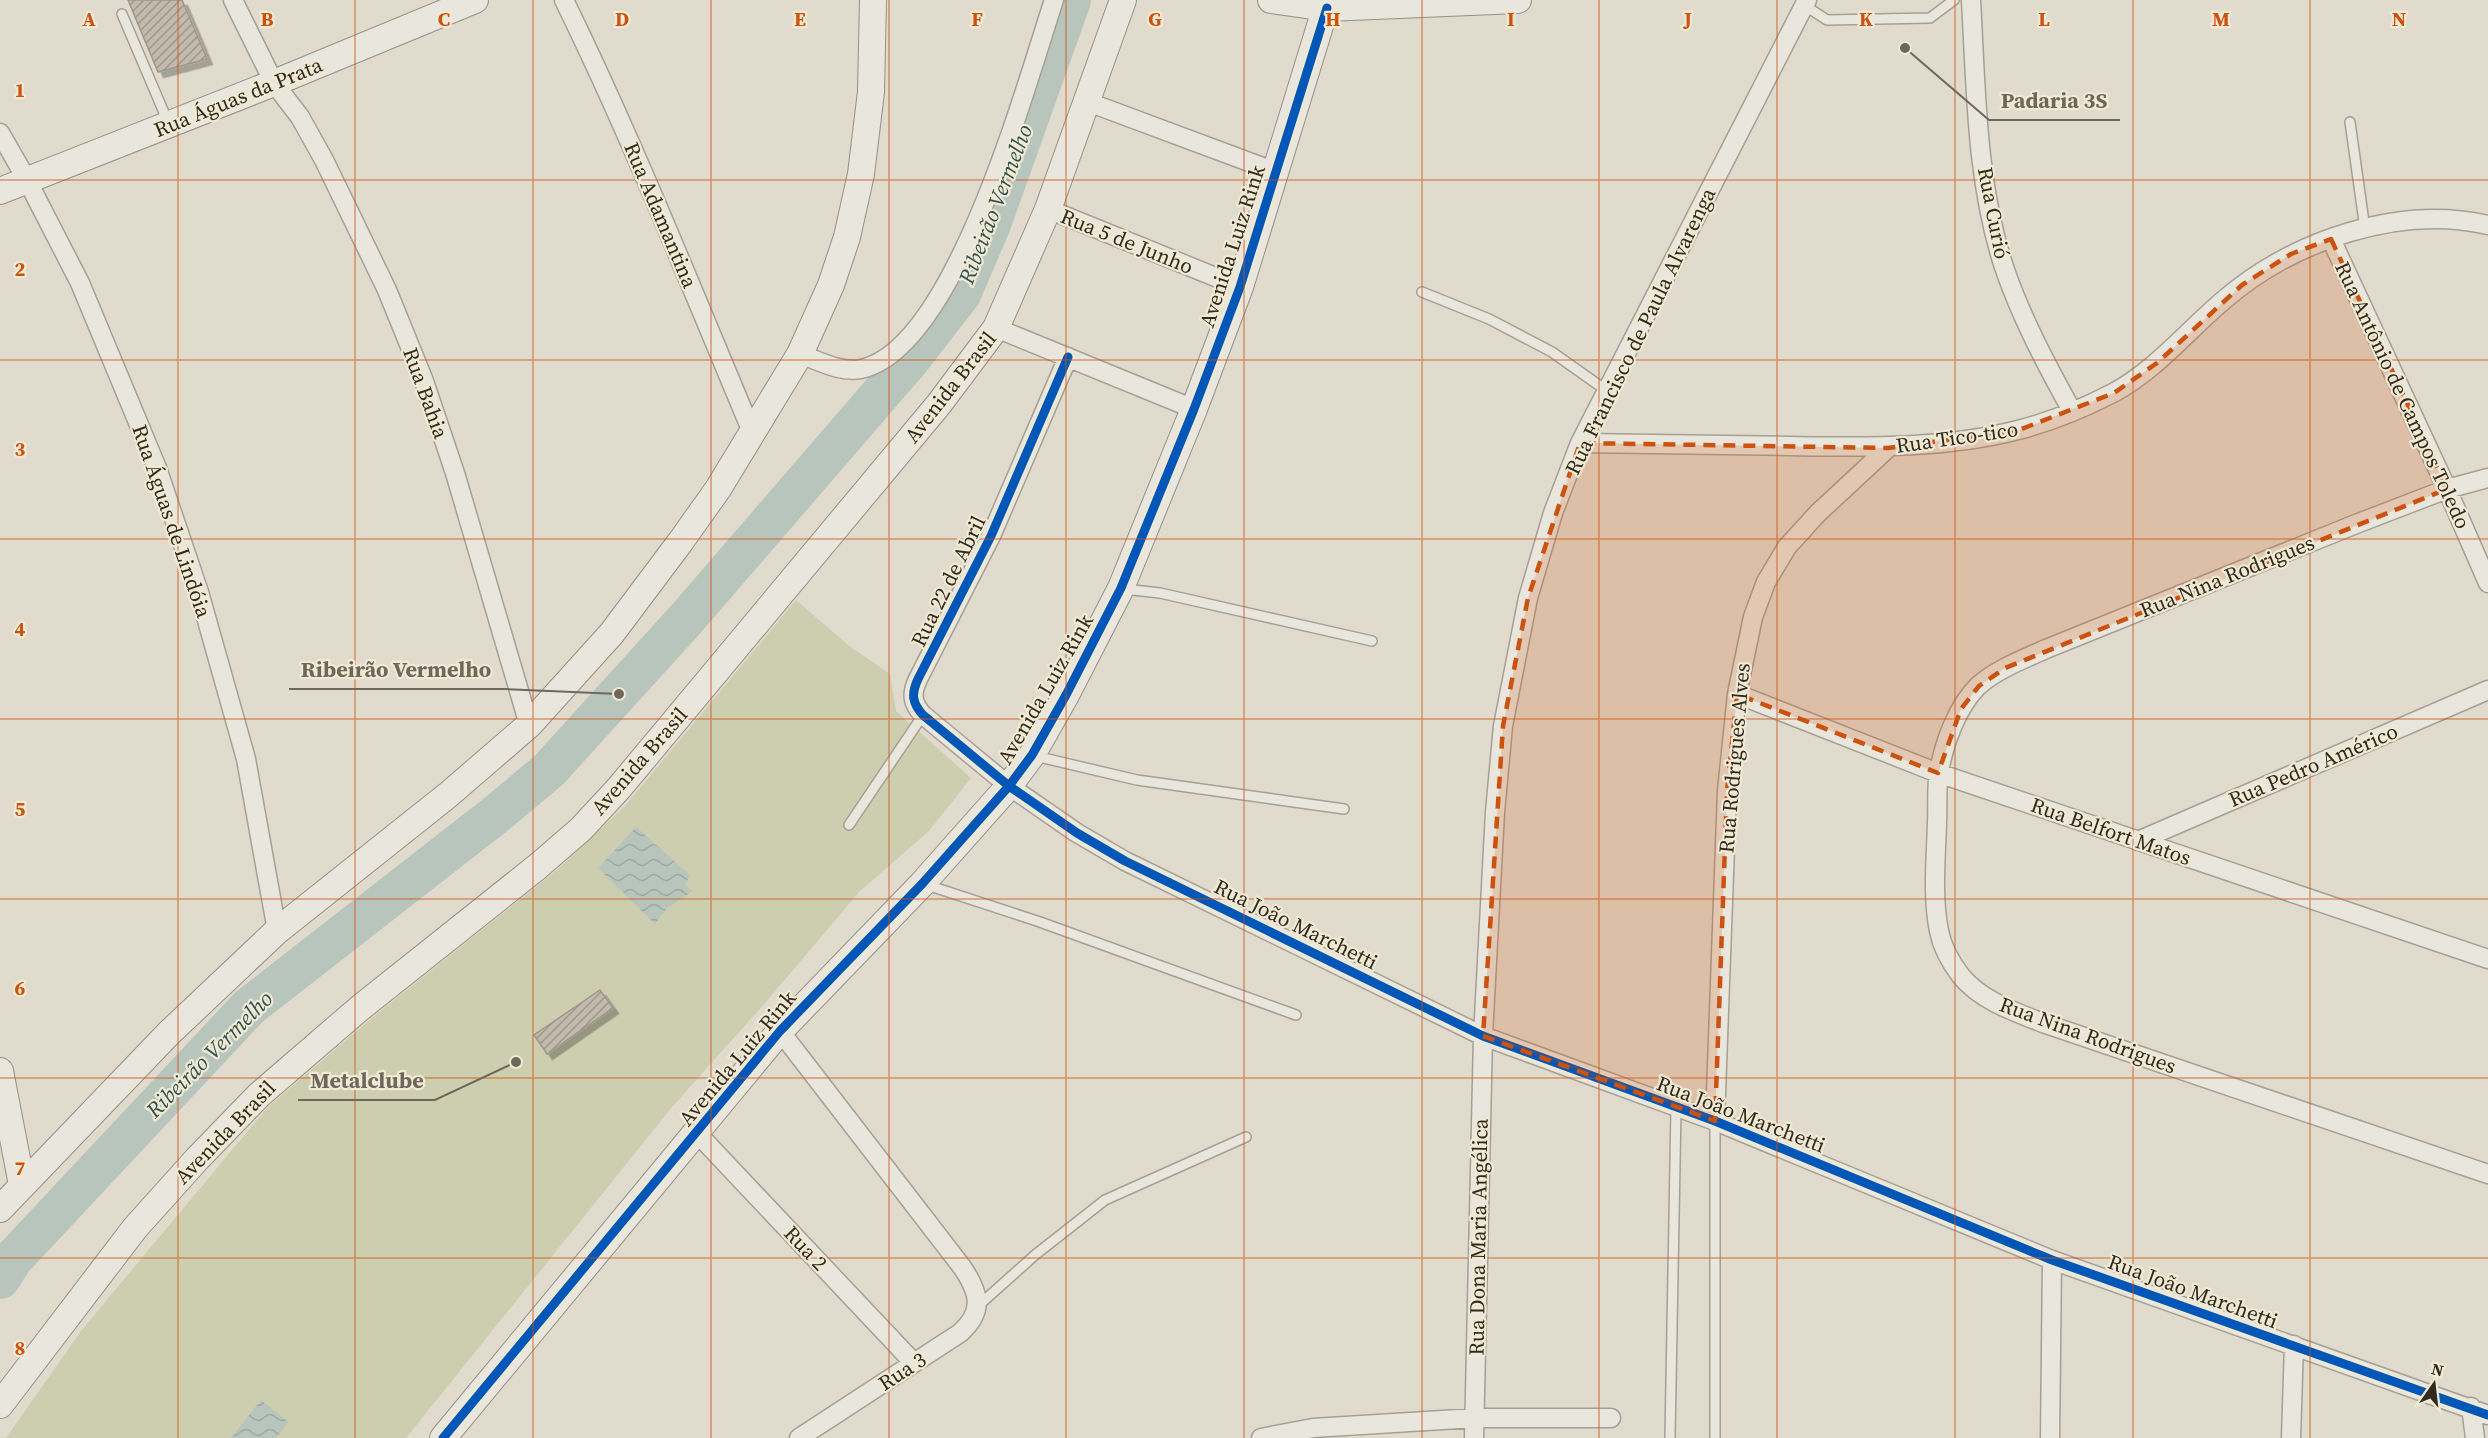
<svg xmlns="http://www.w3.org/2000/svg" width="2488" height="1438" font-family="'Source Serif 4',serif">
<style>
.garden{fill:#cdceb0}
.water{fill:url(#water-waves)}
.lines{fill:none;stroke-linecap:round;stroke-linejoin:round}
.river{stroke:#b7c5bd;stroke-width:40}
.building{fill:url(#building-hatch);stroke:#9f978c;stroke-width:1.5;filter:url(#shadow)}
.lane-casing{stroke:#a5a095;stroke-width:12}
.street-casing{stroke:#a5a095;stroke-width:21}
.secondary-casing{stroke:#959085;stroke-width:28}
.lane{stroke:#e8e6dd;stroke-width:9}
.street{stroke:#e8e6dd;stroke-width:18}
.secondary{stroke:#e8e6dd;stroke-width:26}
.cycleway-casing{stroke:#f0e9d3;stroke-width:13}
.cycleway{stroke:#0057b8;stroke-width:9}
.marked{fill:#cd520f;fill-opacity:0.2;stroke:#cd520f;stroke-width:4.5;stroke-dasharray:12 8;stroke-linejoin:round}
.grid{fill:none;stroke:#cd520f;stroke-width:1.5;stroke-opacity:0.55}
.labels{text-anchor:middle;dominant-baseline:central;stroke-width:4.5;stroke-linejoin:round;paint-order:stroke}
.street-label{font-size:21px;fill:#32291f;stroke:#f0e9d3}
.water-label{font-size:22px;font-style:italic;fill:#305050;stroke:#f0e9d3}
.grid-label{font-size:20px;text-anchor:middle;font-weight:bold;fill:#cd520f;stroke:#f0e9d3;stroke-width:4.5;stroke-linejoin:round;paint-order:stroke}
.leader{fill:none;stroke:#6f675c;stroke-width:2}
.callout-dot{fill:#6f675c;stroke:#f0e9d3;stroke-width:2}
.callout-label{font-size:22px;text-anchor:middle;font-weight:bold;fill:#6f675c;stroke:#f0e9d3;stroke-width:4.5;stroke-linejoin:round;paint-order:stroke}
</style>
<defs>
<pattern id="water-waves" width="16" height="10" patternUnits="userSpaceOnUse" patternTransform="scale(1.5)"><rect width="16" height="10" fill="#b7c5bd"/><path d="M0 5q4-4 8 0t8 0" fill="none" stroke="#9ea9a2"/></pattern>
<pattern id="building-hatch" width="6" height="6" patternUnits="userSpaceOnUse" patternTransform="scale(1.5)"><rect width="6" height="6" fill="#c3baad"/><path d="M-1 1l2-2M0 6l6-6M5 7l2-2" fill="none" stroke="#9f978c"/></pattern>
<filter id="shadow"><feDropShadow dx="5.5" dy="5.5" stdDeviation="0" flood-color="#0004"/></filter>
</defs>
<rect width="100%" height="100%" fill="#e0dbcc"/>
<path class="garden" d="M796,600L848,645L890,674L896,711L971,778L929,831L859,892L766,1002L672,1107L406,1438H6L81,1331L268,1107L373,1017L558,869L625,806Z"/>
<path class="water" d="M636,827L690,875L685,885L693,891L667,908L655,924L598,868Z
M261,1400L289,1422L276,1438H231Z"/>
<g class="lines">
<path class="river" d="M0,1279L13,1259L249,1007L499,812L549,770L687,618L909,361L961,294L991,224L1071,0"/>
</g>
<path class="building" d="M128,0H182L207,59L158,72Z
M600,990L613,1008L547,1054L534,1035Z"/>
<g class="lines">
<defs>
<path id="lane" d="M1804,5L1827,20L1930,18L1954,0
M122,14L168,122
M2350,122L2365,229
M1422,292L1489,319L1552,352L1607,391
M1124,589L1160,593L1372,641
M1035,756L1137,780L1344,809
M849,825L923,715
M924,884L1040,922L1296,1015
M978,1306L1035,1255L1105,1200L1246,1137
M1670,1438L1676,1108
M1715,1438V1121"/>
<path id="street" d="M233,0L274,83L300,117L324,160L387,290L424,381L455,473L529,725
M564,0C633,141 691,287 752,432
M1971,0C1976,88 1976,182 2004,267C2021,317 2046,364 2072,411
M1088,102L1276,172
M0,133L27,180L80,283L157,468L199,592L246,759L277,931
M1048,209L1240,287
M2331,239L2447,489L2488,583
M996,328L1194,409
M800,354C819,361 841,373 861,369C955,349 1026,84 1054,0
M1068,357L991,536L918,679C911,694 912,703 923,715L1009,786L1077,833L1125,861L1483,1036L1715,1121L2052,1260L2488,1415
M1580,443C1650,444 1720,445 1790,446C1866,447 1944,449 2018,430C2049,422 2084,408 2113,393C2156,370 2188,330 2225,299C2293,241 2399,204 2488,225
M2488,478L2447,489L2356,524L2046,649C2024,659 1997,669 1978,686C1957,707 1944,743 1939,772C1936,788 1938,806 1937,822C1936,858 1932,896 1939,931C1942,947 1951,963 1961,976C1980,1000 2015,1012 2043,1023L2488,1174
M1737,694L1938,773L2488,959
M2138,841L2488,690
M780,1031L962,1267C979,1292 985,1311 960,1333L799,1438
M1715,1121L1727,791L1737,694L1753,617L1766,582L1787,547L1818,513L1888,448
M697,1133L914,1363
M2471,1407L2475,1438
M1261,1438L1313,1428L1475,1418H1611
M1474,1438L1483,1036L1495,812L1503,726L1528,598L1553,513L1580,443L1807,0
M2050,1438L2052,1260
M2291,1438L2294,1345"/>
<path id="secondary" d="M1271,0L1327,8L1518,0
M0,191L274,83L475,0
M0,1071L22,1185
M0,1209L169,1033L277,931L448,795L529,725L612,633L681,541L718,489L800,354L831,285L847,237L861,174L871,92L873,0
M0,1405L135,1228L197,1159L259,1095L360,1008L537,867L581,829L619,788L939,404L996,328L1048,209L1123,0
M443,1438L780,1031L922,884L1009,786L1032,755L1066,695L1121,588L1194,409L1240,287L1328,0"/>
</defs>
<use href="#lane" class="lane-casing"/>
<use href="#street" class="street-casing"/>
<use href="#secondary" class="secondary-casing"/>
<use href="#lane" class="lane"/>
<use href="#street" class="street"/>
<use href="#secondary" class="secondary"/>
<defs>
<path id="cycleway" d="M1068,357L991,536L918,679C911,694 912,703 923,715L1009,786L1077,833L1125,861L1483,1036L1715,1121L2052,1260L2488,1415
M443,1438L780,1031L922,884L1009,786L1032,755L1066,695L1121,588L1194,409L1240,287L1327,8"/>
</defs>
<use href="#cycleway" class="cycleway-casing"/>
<use href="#cycleway" class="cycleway"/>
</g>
<path class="marked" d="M2331,239L2447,489L2005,668L1979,686L1961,709L1938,773L1737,694L1727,791L1715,1121L1483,1036L1503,726L1528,598L1580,443L1888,448L2019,430L2114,393L2157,363L2242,285L2291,254Z"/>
<path class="grid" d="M178,0V1438M355,0V1438M533,0V1438M711,0V1438M889,0V1438M1066,0V1438M1244,0V1438M1422,0V1438M1599,0V1438M1777,0V1438M1955,0V1438M2133,0V1438M2310,0V1438M0,180H2488M0,360H2488M0,539H2488M0,719H2488M0,899H2488M0,1078H2488M0,1258H2488"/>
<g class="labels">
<g class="street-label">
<text transform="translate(238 97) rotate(-22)">Rua Águas da Prata</text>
<text transform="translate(1994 213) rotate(79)">Rua Curió</text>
<text transform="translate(661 215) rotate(67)">Rua Adamantina</text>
<text transform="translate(1127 241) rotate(22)">Rua 5 de Junho</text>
<text transform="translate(1232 246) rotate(-72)">Avenida Luiz Rink</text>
<text transform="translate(1640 331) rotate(-64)">Rua Francisco de Paula Alvarenga</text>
<text transform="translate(950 387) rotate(-52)">Avenida Brasil</text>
<text transform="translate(426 393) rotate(70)">Rua Bahia</text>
<text transform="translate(2403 395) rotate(65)">Rua Antônio de Campos Toledo</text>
<text transform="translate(1957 437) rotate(-8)">Rua Tico-tico</text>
<text transform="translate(172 521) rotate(71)">Rua Águas de Lindóia</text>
<text transform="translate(2227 576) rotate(-22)">Rua Nina Rodrigues</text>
<text transform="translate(948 581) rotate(-64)">Rua 22 de Abril</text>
<text transform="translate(1045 689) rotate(-60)">Avenida Luiz Rink</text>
<text transform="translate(1734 758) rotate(-85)">Rua Rodrigues Alves</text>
<text transform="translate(639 761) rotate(-49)">Avenida Brasil</text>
<text transform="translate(2313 765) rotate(-23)">Rua Pedro Américo</text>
<text transform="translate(2111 831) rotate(19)">Rua Belfort Matos</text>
<text transform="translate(1296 924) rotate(26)">Rua João Marchetti</text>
<text transform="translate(2088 1035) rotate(20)">Rua Nina Rodrigues</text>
<text transform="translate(737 1058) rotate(-50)">Avenida Luiz Rink</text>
<text transform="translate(1741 1114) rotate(21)">Rua João Marchetti</text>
<text transform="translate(225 1132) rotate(-46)">Avenida Brasil</text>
<text transform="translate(1478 1237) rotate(-89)">Rua Dona Maria Angélica</text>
<text transform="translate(806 1248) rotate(47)">Rua 2</text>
<text transform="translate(2193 1291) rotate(20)">Rua João Marchetti</text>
<text transform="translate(902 1371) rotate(-33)">Rua 3</text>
</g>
<g class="water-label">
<text transform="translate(995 204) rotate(-69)">Ribeirão Vermelho</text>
<text transform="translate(209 1054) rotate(-45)">Ribeirão Vermelho</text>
</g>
</g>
<g class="grid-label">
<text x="89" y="26">A</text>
<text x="267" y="26">B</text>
<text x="444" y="26">C</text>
<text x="622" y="26">D</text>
<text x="800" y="26">E</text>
<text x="977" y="26">F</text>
<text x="1155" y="26">G</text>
<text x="1333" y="26">H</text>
<text x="1511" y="26">I</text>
<text x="1688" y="26">J</text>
<text x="1866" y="26">K</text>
<text x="2044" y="26">L</text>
<text x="2221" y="26">M</text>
<text x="2399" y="26">N</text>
<text x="20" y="97">1</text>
<text x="20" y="276">2</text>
<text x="20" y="456">3</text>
<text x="20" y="636">4</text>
<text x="20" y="816">5</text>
<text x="20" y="995">6</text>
<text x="20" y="1175">7</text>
<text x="20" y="1355">8</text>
</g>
<path class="leader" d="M1905 48L1989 120H2120M619 694L504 689H289M516 1062L435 1100H298"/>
<g class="callout-dot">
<circle cx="1905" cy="48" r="6"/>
<circle cx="619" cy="694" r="6"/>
<circle cx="516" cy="1062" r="6"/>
</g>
<g class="callout-label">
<text x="2054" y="108">Padaria 3S</text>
<text x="396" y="677">Ribeirão Vermelho</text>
<text x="367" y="1088">Metalclube</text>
</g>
<g transform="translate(2434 1384) rotate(14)" stroke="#f0e9d3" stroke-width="4.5" paint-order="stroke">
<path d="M0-4.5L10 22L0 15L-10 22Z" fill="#32291f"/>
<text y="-9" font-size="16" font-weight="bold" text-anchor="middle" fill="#32291f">N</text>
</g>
</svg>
